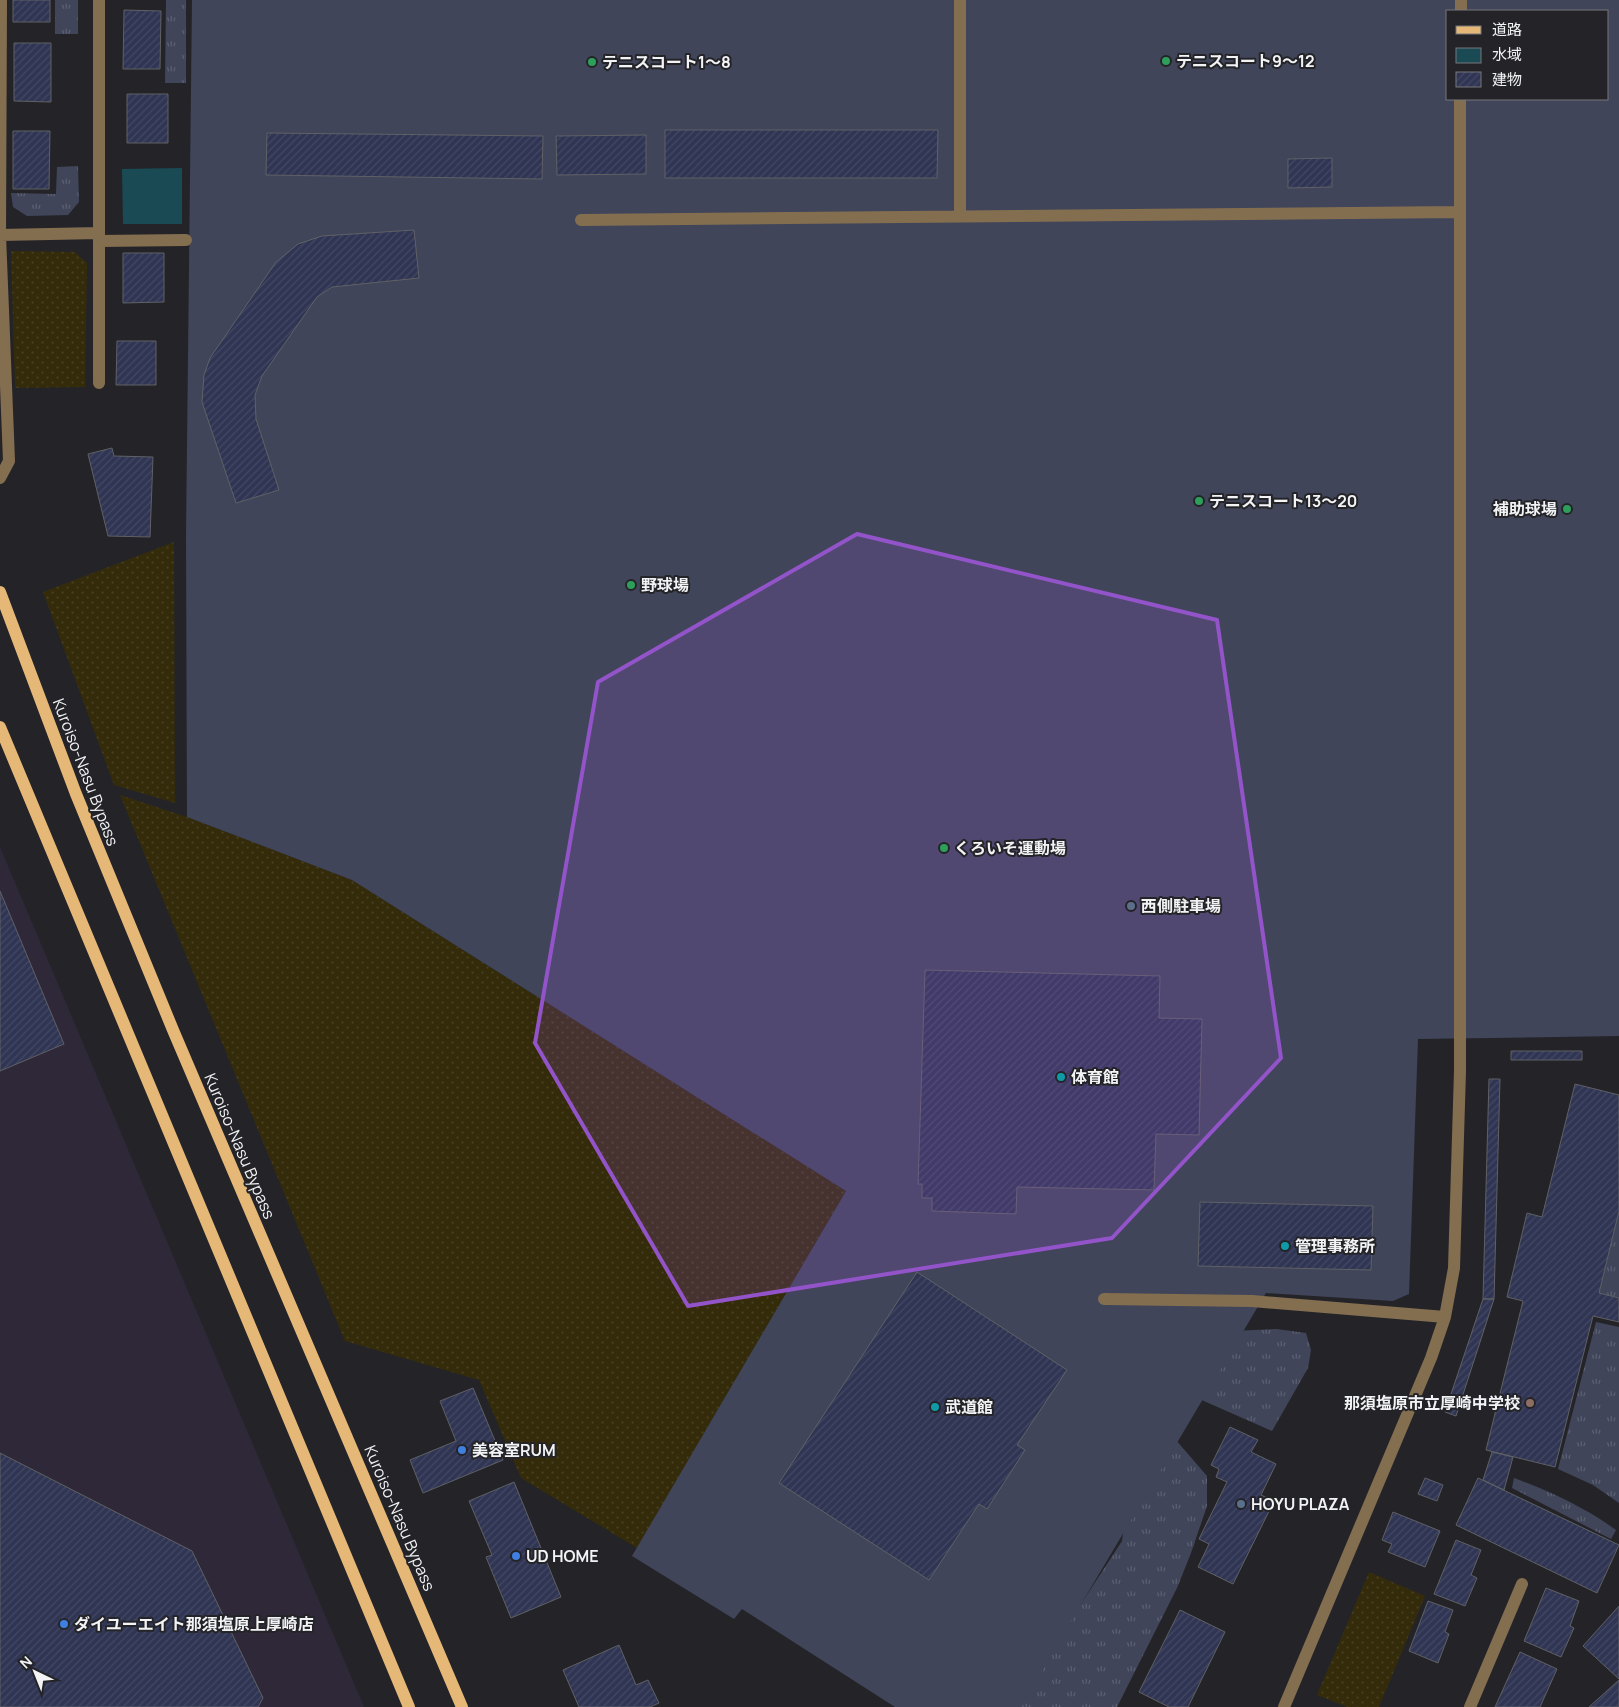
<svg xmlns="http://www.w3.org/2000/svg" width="1619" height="1707" font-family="Manrope,'Noto Sans JP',sans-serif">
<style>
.commercial{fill:#2f2838}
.grass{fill:url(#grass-tufts)}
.sand{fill:url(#sand-dots)}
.pitch{fill:#40455a;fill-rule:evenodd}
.water{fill:#1a4a54}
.building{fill:url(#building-hatch);stroke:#606165}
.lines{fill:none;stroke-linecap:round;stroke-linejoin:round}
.minor{stroke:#846e50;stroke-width:12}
.major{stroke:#e6b878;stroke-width:12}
.marked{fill:#9354ca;fill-opacity:0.2;stroke:#9354ca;stroke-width:4;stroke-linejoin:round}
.leisure-dot{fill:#2e9e5b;stroke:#242428;stroke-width:2}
.service-dot{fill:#5c6f8a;stroke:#242428;stroke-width:2}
.culture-dot{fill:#0f9aa8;stroke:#242428;stroke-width:2}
.education-dot{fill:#8d6e63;stroke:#242428;stroke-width:2}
.shop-dot{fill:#3f7fe0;stroke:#242428;stroke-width:2}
.labels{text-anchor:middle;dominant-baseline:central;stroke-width:4;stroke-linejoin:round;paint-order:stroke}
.poi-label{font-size:16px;font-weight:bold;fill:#f2f3f5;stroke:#242428;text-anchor:start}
.street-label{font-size:16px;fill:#f2f3f5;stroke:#242428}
</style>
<defs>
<pattern id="grass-tufts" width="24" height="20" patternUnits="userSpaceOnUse" patternTransform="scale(1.25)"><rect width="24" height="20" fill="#40455a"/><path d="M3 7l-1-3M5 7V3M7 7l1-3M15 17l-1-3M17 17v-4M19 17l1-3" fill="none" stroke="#5c6072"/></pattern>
<pattern id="sand-dots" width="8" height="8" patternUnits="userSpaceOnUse" patternTransform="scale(1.25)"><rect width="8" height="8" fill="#342b0a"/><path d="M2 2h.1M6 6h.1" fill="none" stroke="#484022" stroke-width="1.8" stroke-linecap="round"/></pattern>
<pattern id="building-hatch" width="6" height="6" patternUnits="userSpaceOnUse" patternTransform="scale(1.25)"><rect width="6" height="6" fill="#2f3553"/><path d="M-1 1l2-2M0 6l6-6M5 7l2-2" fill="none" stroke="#434964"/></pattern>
</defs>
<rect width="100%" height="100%" fill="#242428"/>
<path class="commercial" d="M0,847L364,1707H0Z"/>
<path class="grass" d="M55,0H78V34H55Z
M166,0H186V83H165Z
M78,166L79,202L68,215L27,216L13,207L11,193L56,194L57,167Z
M1619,1211V1298L1599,1293Z
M1596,1322L1619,1327V1503L1593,1485L1558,1469Z
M1276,1329L1306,1333L1311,1350L1308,1368L1272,1431L1188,1394L1210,1332Z
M1175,1439L1207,1476V1506L1191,1553L1177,1588L1117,1707H995L1023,1693L1122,1541L1129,1493Z
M1514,1478C1551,1492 1584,1507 1616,1530L1611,1539L1512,1488Z"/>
<path class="sand" d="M11,251L75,252L87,263L85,387L15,388Z
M174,542L175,803L114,785L43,592Z
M120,795L187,817L352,880L846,1191L637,1548L521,1478L479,1380L345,1341Z
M1369,1572L1425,1596L1379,1707H1347L1317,1695Z"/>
<path class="pitch" d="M192,0H1619V1036L1418,1039L1409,1294L1393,1301L1266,1293L1020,1707H895L742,1609L734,1619L632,1556L846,1191L352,880L187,817L186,536ZM1448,11H1608V99H1448Z"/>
<path class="water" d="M182,168V224H123L122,169Z"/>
<path class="building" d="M13,0H50V22H13Z
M124,10L161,11L160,69H123Z
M14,43H51V102L14,101Z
M127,94H168V143H127Z
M665,130H938L937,178H665Z
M13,131H50L49,189H13Z
M267,133L543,136L542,179L266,175Z
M646,135V174L557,175L556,136Z
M1332,158V187L1288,188V159Z
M414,230L419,278L332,287L317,297L262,376L255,395L256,419L279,490L236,503L202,402L204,375L210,358L276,262L298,244L322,236Z
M123,253H164V302L123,303Z
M117,341H156V385H116Z
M112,448L114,456L153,457L150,537L108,536L88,454Z
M0,891L64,1044L0,1071Z
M925,970L1160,976L1159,1018L1202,1019L1199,1135L1156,1134L1154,1190L1017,1187L1016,1214L932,1211V1198H922V1184H918Z
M1511,1051H1582V1060H1511Z
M1489,1079H1500L1494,1299H1483Z
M1575,1084L1619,1095V1211L1599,1293L1619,1298V1322L1593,1316L1555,1467L1486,1450L1523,1301L1507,1297L1527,1213L1542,1217Z
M1200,1202L1373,1206L1371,1270L1198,1266Z
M917,1272L1067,1370L1017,1445L1025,1450L987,1509L979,1504L929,1580L779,1483Z
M1483,1299H1494L1456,1416L1445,1412Z
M473,1388L503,1460L423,1493L410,1460L456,1441L440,1401Z
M1230,1427L1258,1440L1251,1452L1276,1464L1261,1495L1274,1501L1233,1584L1198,1567L1209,1544L1199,1539L1227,1482L1216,1477L1219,1469L1211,1465Z
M1492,1452L1513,1457L1504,1490L1483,1480Z
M0,1453L192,1551L263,1698L258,1707H0Z
M1425,1478L1443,1485L1437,1501L1418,1494Z
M1478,1478L1619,1545L1597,1593L1456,1525Z
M514,1482L561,1597L511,1618L486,1557L492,1555L469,1501Z
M1393,1512L1440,1531L1425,1567L1388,1552L1392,1544L1382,1540Z
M1456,1540L1481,1550L1471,1575L1477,1578L1465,1606L1434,1594Z
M1546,1588L1579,1601L1570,1626L1574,1628L1561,1657L1524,1641Z
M1428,1601L1453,1610L1445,1632L1449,1634L1438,1663L1409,1651Z
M1619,1606V1679L1583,1646Z
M1180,1610L1225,1632L1188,1707H1169L1139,1692Z
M619,1645L636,1685L648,1680L659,1703L650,1707H579L563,1670Z
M1520,1652L1557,1669L1540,1707H1495Z
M1619,1680V1707H1589Z"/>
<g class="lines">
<path class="minor" d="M960,0V216
M1461,11V0
M581,220L1459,212
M0,235L99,233
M99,241L186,240
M99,383V0
M0,478L9,461L0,235L1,0
M1104,1299L1252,1301L1445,1317
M1284,1707L1431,1358L1445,1317L1454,1268L1460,1071V99
M1470,1707L1522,1584"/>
<path class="major" d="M0,592L76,794L173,1030L462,1707
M0,727L409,1707"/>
</g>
<path class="marked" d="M857,534L1217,620L1281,1058L1112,1238L688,1306L535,1043L598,682Z"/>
<g class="leisure-dot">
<circle cx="1166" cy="61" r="5"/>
<circle cx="592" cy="62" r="5"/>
<circle cx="1199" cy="501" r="5"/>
<circle cx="1567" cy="509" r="5"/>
<circle cx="631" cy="585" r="5"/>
<circle cx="944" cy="848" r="5"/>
</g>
<g class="service-dot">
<circle cx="1131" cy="906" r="5"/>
<circle cx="1241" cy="1504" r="5"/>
</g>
<g class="culture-dot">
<circle cx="1061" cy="1077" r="5"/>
<circle cx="1285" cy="1246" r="5"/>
<circle cx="935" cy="1407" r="5"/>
</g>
<circle class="education-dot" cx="1530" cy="1403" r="5"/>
<g class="shop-dot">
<circle cx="462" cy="1450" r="5"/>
<circle cx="516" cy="1556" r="5"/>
<circle cx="64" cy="1624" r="5"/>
</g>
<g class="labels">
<g class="poi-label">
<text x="1176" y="61">テニスコート9～12</text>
<text x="602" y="62">テニスコート1～8</text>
<text x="1209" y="501">テニスコート13～20</text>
<text x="1557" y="509" text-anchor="end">補助球場</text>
<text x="641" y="585">野球場</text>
<text x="954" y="848">くろいそ運動場</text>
<text x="1141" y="906">西側駐車場</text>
<text x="1071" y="1077">体育館</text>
<text x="1295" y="1246">管理事務所</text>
<text x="1520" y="1403" text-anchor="end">那須塩原市立厚崎中学校</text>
<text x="945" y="1407">武道館</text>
<text x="472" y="1450">美容室RUM</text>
<text x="1251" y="1504">HOYU PLAZA</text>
<text x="526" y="1556">UD HOME</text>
<text x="74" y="1624">ダイユーエイト那須塩原上厚崎店</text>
</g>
<g class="street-label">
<text transform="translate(86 772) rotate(69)">Kuroiso-Nasu Bypass</text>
<text transform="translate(240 1146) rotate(67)">Kuroiso-Nasu Bypass</text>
<text transform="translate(400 1518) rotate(67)">Kuroiso-Nasu Bypass</text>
</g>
</g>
<rect x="1446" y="10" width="162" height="90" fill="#242428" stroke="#76777a"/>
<rect x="1456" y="26" width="25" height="8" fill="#e6b878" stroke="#76777a"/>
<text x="1492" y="35" font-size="15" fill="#f2f3f5">道路</text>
<rect x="1456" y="48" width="25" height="15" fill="#1a4a54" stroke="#76777a"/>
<text x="1492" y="60" font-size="15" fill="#f2f3f5">水域</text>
<rect x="1456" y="72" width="25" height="15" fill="url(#building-hatch)" stroke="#76777a"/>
<text x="1492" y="85" font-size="15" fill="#f2f3f5">建物</text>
<g transform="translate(35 1672) rotate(317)" stroke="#242428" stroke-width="4" paint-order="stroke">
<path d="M0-4L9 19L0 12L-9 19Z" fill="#f2f3f5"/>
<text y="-8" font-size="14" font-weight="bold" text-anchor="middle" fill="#f2f3f5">N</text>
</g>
</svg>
